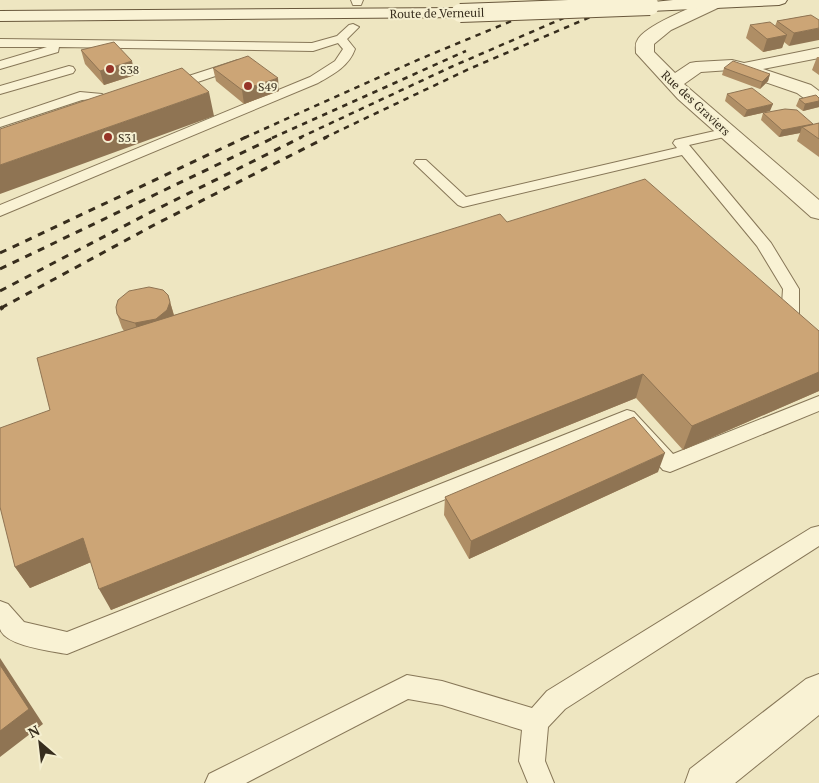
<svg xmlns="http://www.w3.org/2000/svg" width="819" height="783" font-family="'PT Serif',serif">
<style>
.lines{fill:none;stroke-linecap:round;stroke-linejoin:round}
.lane-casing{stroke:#877758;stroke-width:2}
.street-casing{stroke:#877758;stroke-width:2}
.secondary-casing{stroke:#69583c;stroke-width:2}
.lane{fill:#f9f2d4;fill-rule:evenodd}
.street{fill:#f9f2d4;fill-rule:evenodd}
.secondary{fill:#f9f2d4;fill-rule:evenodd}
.rail-far2{stroke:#372d1d;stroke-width:2.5;stroke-dasharray:5.5 5.5;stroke-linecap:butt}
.rail-far1{stroke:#372d1d;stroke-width:3;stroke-dasharray:7 7;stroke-linecap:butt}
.rail{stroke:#372d1d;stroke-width:4;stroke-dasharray:9 9;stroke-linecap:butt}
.secondary-bridge-casing{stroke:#69583c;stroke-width:20;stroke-linecap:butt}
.secondary-bridge{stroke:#f9f2d4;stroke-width:18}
.wall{fill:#af8e65}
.shaded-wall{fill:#8f7453}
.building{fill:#cca576;stroke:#8f7453}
.poi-dot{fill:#963528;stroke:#f5efd0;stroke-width:2}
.labels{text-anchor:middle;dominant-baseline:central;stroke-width:4;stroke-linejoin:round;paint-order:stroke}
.far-street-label{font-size:12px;fill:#372d1d;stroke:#f5efd0}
.far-poi-label{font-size:12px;fill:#372d1d;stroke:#f5efd0;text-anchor:start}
</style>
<rect width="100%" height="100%" fill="#eee6c1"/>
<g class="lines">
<defs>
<path id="lane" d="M351,0H363L361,5H353Z
M353,24L359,27L347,39L355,49C349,66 334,74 318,83L0,216V205L310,77L335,61L343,49L338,43L313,51L59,47L58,52L0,69V61L47,47H0V39L312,43L337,36L349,25Z
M238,60L242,61L244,64L242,67L177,89L172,90L166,86L167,83Z
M69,66L73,67L75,70L73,73L0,94V86Z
M80,92L102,94L117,107L110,111L105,110L93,99L82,100L0,127V119Z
M728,128L733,129L735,132L733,135L689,145L771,243L799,289V317L819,337V354L813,353L784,323L781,319L783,289L757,246L682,155L463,207L458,205L414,163L416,160H426L466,197L677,148L673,143L675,140Z
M819,396V411L670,472L663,470L624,426L67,654C51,651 5,646 0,629C0,621 0,609 0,601L8,604L24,622L67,632L627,410L634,412L673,454Z
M819,526V546L565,709L548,727L545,761L554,783H528L519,761L522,730L442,705L408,699L246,783H205L209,774L407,675L442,681L532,708L547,691L811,528Z"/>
<path id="street" d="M709,0H722L724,3L722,6L671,30L654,44V52L675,73L690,63L696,62L732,60L744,63L819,48V58L763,69L811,85L819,91V106L812,104L797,93L730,70L701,72L684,84L819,200V219L811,217L678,99L636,53C636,49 635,44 637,41C643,26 693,7 709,0Z
M819,674V715L735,783H685L690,769L806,679Z"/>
<path id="secondary" d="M673,0H787L785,3L779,5L650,11L644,9L642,6L644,3Z
M460,8L466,9L468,13L466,17L0,21V11Z"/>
</defs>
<use href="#lane" class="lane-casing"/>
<use href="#street" class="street-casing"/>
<use href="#secondary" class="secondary-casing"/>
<use href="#lane" class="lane"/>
<use href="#street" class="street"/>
<use href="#secondary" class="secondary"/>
<path class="rail-far2" d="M244,138L420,59L562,0
M272,138L466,51
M299,138L451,67L605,0
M324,138L469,69L630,0"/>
<path class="rail-far1" d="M0,253L246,137
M0,269L275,137
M0,291L149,213L302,137
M1,308L154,225L327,137"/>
<path class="rail" d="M0,309L3,307"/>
<defs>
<path id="secondary-bridge" d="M460,13L650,6"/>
</defs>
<use href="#secondary-bridge" class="secondary-bridge-casing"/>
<use href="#secondary-bridge" class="secondary-bridge"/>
</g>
<path class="wall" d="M811,15L789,46L784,42L782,48L763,52L746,38L750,25L775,26L777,21Z
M81,50L135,75L104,85L85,64Z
M817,57H819V75L812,70Z
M213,68L279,91L244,104L216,81Z
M724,68L770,74L768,81L760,89L722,75Z
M727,94L770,111L744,117L725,101Z
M819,98V107L803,111L796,106L799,99Z
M763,113L813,125L819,123V157L797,141L800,133L779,137L761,120Z
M507,222L819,331V391L683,450L636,398L111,610L91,562L30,588L15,567L50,410L124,331L122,328L117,314L168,295L174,315Z
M658,472L469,559L444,515L445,497Z"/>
<path class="shaded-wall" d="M819,28V40L789,46L794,33Z
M787,35L782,48L763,52L767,39Z
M132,61L135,75L104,85L100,71Z
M770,74L768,81L760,89L762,82Z
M278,78L279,91L244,104L242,90Z
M209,92L214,116L0,194V165Z
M819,101V107L803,111L805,104Z
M773,104L770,111L744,117L747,110Z
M813,124L811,131L802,127L800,133L779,137L782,130Z
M168,295L174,316L140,337L135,323Z
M819,372V391L683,450L692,426Z
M643,374L636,398L111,610L99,589Z
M665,453L658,472L469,559L471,541Z
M83,538L96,560L30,588L15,567Z
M0,658L43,724L0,757Z"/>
<path class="building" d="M811,15L819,20V28L794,33L777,21Z
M770,22L787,35L767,39L750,25Z
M114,42L132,61L100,71L81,50Z
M248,56L278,78L242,90L213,68Z
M733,61L770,74L762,82L724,68Z
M182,68L209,92L0,165V129Z
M752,88L773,104L747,110L727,94Z
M816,95L819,98V101L805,104L799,99Z
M785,109L797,110L813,124L782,130L763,113Z
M819,123V139L802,127Z
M645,179L819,331V372L692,426L643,374L99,589L83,538L15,567L0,507V428L50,410L37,358L500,214L507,222Z
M149,287L163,290L168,295L170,302L167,310L156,319L135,323L121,319L117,314L116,307L118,300L129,291Z
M634,417L665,453L471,541L445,497Z
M0,665L29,709L0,731Z"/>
<g class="poi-dot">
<circle cx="110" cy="69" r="5"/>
<circle cx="248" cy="86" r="5"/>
<circle cx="108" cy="137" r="5"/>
</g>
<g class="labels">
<g class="far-street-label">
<text transform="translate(437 13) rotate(-1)">Route de Verneuil</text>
<text transform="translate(696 103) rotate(43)">Rue des Graviers</text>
</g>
<g class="far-poi-label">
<text x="120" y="69">S38</text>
<text x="258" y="86">S49</text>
<text x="118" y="137">S31</text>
</g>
</g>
<g transform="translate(40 743) rotate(332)" stroke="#f5efd0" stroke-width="4" paint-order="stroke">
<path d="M0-4L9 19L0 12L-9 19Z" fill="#372d1d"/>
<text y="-8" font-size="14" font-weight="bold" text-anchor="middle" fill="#372d1d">N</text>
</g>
</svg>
